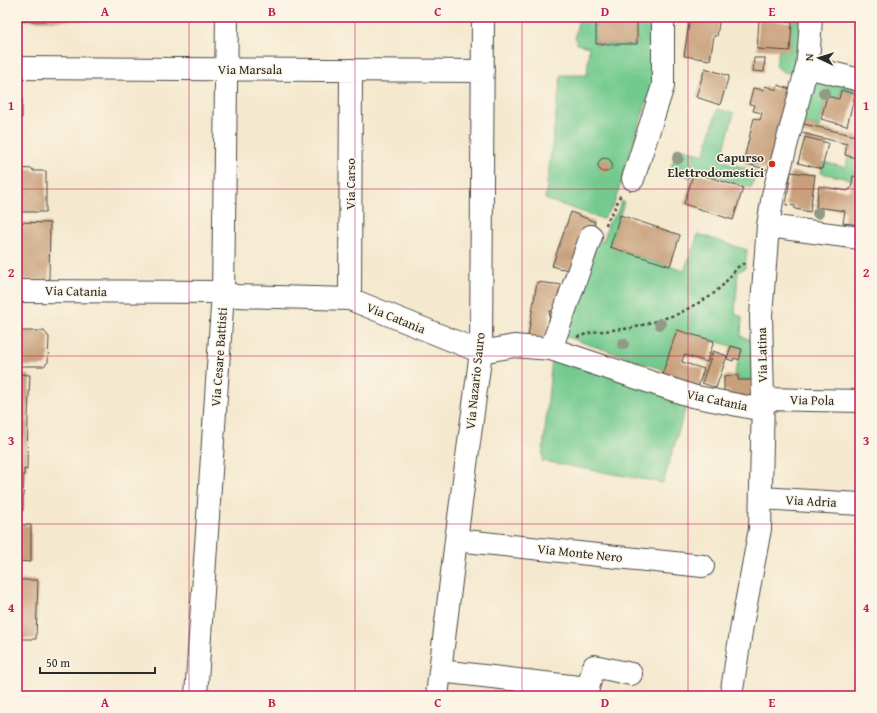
<svg xmlns="http://www.w3.org/2000/svg" width="877" height="713" font-family="'Gentium Book Plus',serif">
<style>
.green{fill:#73ca8f;stroke:#4f7a5d}
.building{fill:#c8a07b}
.lines{fill:none;stroke-linecap:round;stroke-linejoin:round}
.minor-casing{stroke:#494743;stroke-width:24}
.path{stroke:#494743;stroke-width:2.5;stroke-dasharray:3 3;stroke-linecap:butt}
.minor{stroke:#fff;stroke-width:22}
.tree{fill:#929a85}
.grid{fill:none;stroke:#c2185b;stroke-width:1;stroke-opacity:0.55}
.poi-dot{fill:#c8321e;stroke:#fcf5e5;stroke-width:1.5}
.labels{text-anchor:middle;dominant-baseline:central;stroke-width:3;stroke-linejoin:round;paint-order:stroke}
.street-label{font-size:13px;fill:#2b2b2b;stroke:#fcf5e5}
.poi-label{font-size:13px;font-weight:bold;fill:#2b2b2b;stroke:#fcf5e5;text-anchor:end}
.neatline{fill:none;stroke:#c2185b;stroke-width:1.5}
.grid-label{font-size:13px;text-anchor:middle;font-weight:bold;fill:#c2185b}
</style>
<rect width="100%" height="100%" fill="#fcf5e5"/>
<filter id="ink" filterUnits="userSpaceOnUse"><feTurbulence type="fractalNoise" baseFrequency=".025" numOctaves="2"/><feDisplacementMap in="SourceGraphic" scale="8" xChannelSelector="R" yChannelSelector="G"/><feConvolveMatrix kernelMatrix="1 2 1 2 8 2 1 2 1" color-interpolation-filters="sRGB"/></filter>
<filter id="wash" filterUnits="userSpaceOnUse"><feTurbulence type="fractalNoise" baseFrequency=".012" numOctaves="4" result="noise"/><feDisplacementMap in="SourceGraphic" scale="16" xChannelSelector="R" yChannelSelector="G"/><feGaussianBlur stdDeviation="0.9" result="paint"/><feColorMatrix in="noise" values="0 0 0 0 0 0 0 0 0 0 0 0 0 0 0 0 0 1.4 0 .05"/><feComposite in="paint" operator="in"/></filter>
<g filter="url(#wash)">
<rect width="100%" height="100%" fill="#f4e8ce"/>
<path class="green" d="M579,17H596V44H637V20L657,21L658,66L614,204L603,219L545,199L561,75H587L589,47L577,44L575,36Z
M792,19L804,20L799,75L783,72L776,66L779,50L790,51Z
M813,76L856,84L854,94L841,90L839,99L827,96L819,127L800,123Z
M717,109L734,113L721,160L757,172L751,188L695,170L692,178L670,170L678,147L704,155Z
M857,146L860,147V173L854,172L853,180L821,173L824,162L846,168L848,156L856,158Z
M621,201L624,202L610,247L684,271L698,234L747,250L745,268L738,272L735,314L742,317L741,336L753,341L754,380H738V375H734L742,349L677,330L664,370L564,336L597,240L603,242L609,222L617,213Z
M552,358L688,400L663,483L542,461Z"/>
<g id="blocks">
<path class="building" d="M17,17H89V21H17Z
M596,17H637V44H596Z
M690,17H720L717,36H714L710,60L684,56Z
M759,20L792,22L790,51L757,49Z
M754,58H765L764,72L753,71Z
M705,68L729,76L720,105L696,97Z
M17,79H20L19,97H22V118H17Z
M778,85L790,89L773,171L743,163L754,118L760,120L762,113L753,111L755,105L749,104L753,88L764,90L765,86L777,90Z
M841,90L855,94L847,126L821,119L827,96L839,99Z
M800,123L860,137V147L857,146L856,158L845,155L847,144L797,132Z
M805,137L828,143L822,169L798,163Z
M598 165a7 7 0 1 1 14 0a7 7 0 1 1-14 0Z
M17,168L33,169V171H46V212H17Z
M694,172L743,188L733,220L684,204Z
M791,172L815,175L810,212L795,209V206L786,205Z
M853,176L860,177V225L843,223L845,211L816,207L819,186L848,191L849,189H851Z
M571,212L595,222L576,273L561,268V269L552,266Z
M620,215L680,235L670,266L610,247Z
M17,222L50,223L49,280H17Z
M537,282L572,286L563,313L550,311L547,342L528,336Z
M677,330L714,341L707,362L684,355L682,362L704,369L697,390L661,378Z
M17,331H44L49,337L48,362L44,366H17Z
M731,346L742,349L739,360L734,358L733,361L727,359Z
M713,351L727,356L716,388L702,383Z
M17,374L30,375L28,416L27,470L24,469L23,511H17Z
M738,375V380H753V400L730,399L729,391H724V376Z
M17,525H31V562L17,561Z
M17,580H38L36,639H17Z"/>
</g>
</g>
<g filter="url(#ink)">
<use href="#blocks" fill-opacity="0" stroke="#494743" stroke-width="1"/>
<g class="lines">
<defs>
<path id="minor" d="M807,67L860,80
M17,68L483,71
M633,179L663,86V17
M768,226L860,238
M17,291L223,292L236,296L350,299L481,352L514,346L551,349L692,396L763,410
M350,299L351,70
M551,349L591,236
M763,399L860,401
M761,498L860,504
M456,540L703,566
M440,671L588,688L586,696
M588,688L594,666L631,674
M196,696L223,292L227,17
M437,696L456,540L481,352L483,17
M731,696L742,625L760,529L763,399L761,316L768,226L773,195L807,67L809,48L811,17"/>
</defs>
<use href="#minor" class="minor-casing"/>
<path class="path" d="M606,225L607,221L615,208L621,194
M577,337L593,332L633,328L678,314L711,296L723,285L738,267L746,262"/>
<use href="#minor" class="minor"/>
</g>
<g class="tree">
<circle cx="824" cy="93" r="6"/>
<circle cx="678" cy="158" r="6"/>
<circle cx="818" cy="213" r="6"/>
<circle cx="660" cy="324" r="6"/>
<circle cx="623" cy="344" r="6"/>
</g>
</g>
<path class="grid" d="M189,17V696M355,17V696M522,17V696M688,17V696M17,189H860M17,356H860M17,524H860"/>
<circle class="poi-dot" cx="772" cy="164" r="4"/>
<g class="labels">
<g class="street-label">
<text x="250" y="69">Via Marsala</text>
<text transform="translate(350 184) rotate(-90)">Via Carso</text>
<text transform="translate(76 291) rotate(1)">Via Catania</text>
<text transform="translate(396 318) rotate(22)">Via Catania</text>
<text transform="translate(762 355) rotate(-91)">Via Latina</text>
<text transform="translate(219 357) rotate(-86)">Via Cesare Battisti</text>
<text transform="translate(475 381) rotate(-84)">Via Nazario Sauro</text>
<text transform="translate(717 400) rotate(12)">Via Catania</text>
<text transform="translate(812 400) rotate(1)">Via Pola</text>
<text transform="translate(811 501) rotate(3)">Via Adria</text>
<text transform="translate(580 553) rotate(6)">Via Monte Nero</text>
</g>
<g class="poi-label">
<text x="764" y="157">Capurso<tspan x="764" dy="15">Elettrodomestici</tspan></text>
</g>
</g>
<rect width="877" height="713" fill="none" stroke="#fcf5e5" stroke-width="44"/>
<g transform="translate(819 58) rotate(274)" stroke="#fcf5e5" stroke-width="3" paint-order="stroke">
<path d="M0-3L7 15L0 10L-7 15Z" fill="#2b2b2b"/>
<text y="-6" font-size="11" font-weight="bold" text-anchor="middle" fill="#2b2b2b">N</text>
</g>
<path d="M40 667v6h115v-6" fill="none" stroke="#2b2b2b" stroke-width="2"/>
<text x="46" y="667" font-size="12" fill="#2b2b2b" stroke="#fcf5e5" stroke-width="3" paint-order="stroke">50 m</text>
<rect x="22" y="22" width="833" height="669" class="neatline"/>
<g class="grid-label">
<text x="105" y="16">A</text>
<text x="272" y="16">B</text>
<text x="438" y="16">C</text>
<text x="605" y="16">D</text>
<text x="772" y="16">E</text>
<text x="11" y="110">1</text>
<text x="866" y="110">1</text>
<text x="11" y="277">2</text>
<text x="866" y="277">2</text>
<text x="11" y="445">3</text>
<text x="866" y="445">3</text>
<text x="11" y="612">4</text>
<text x="866" y="612">4</text>
<text x="105" y="707">A</text>
<text x="272" y="707">B</text>
<text x="438" y="707">C</text>
<text x="605" y="707">D</text>
<text x="772" y="707">E</text>
</g>
</svg>
